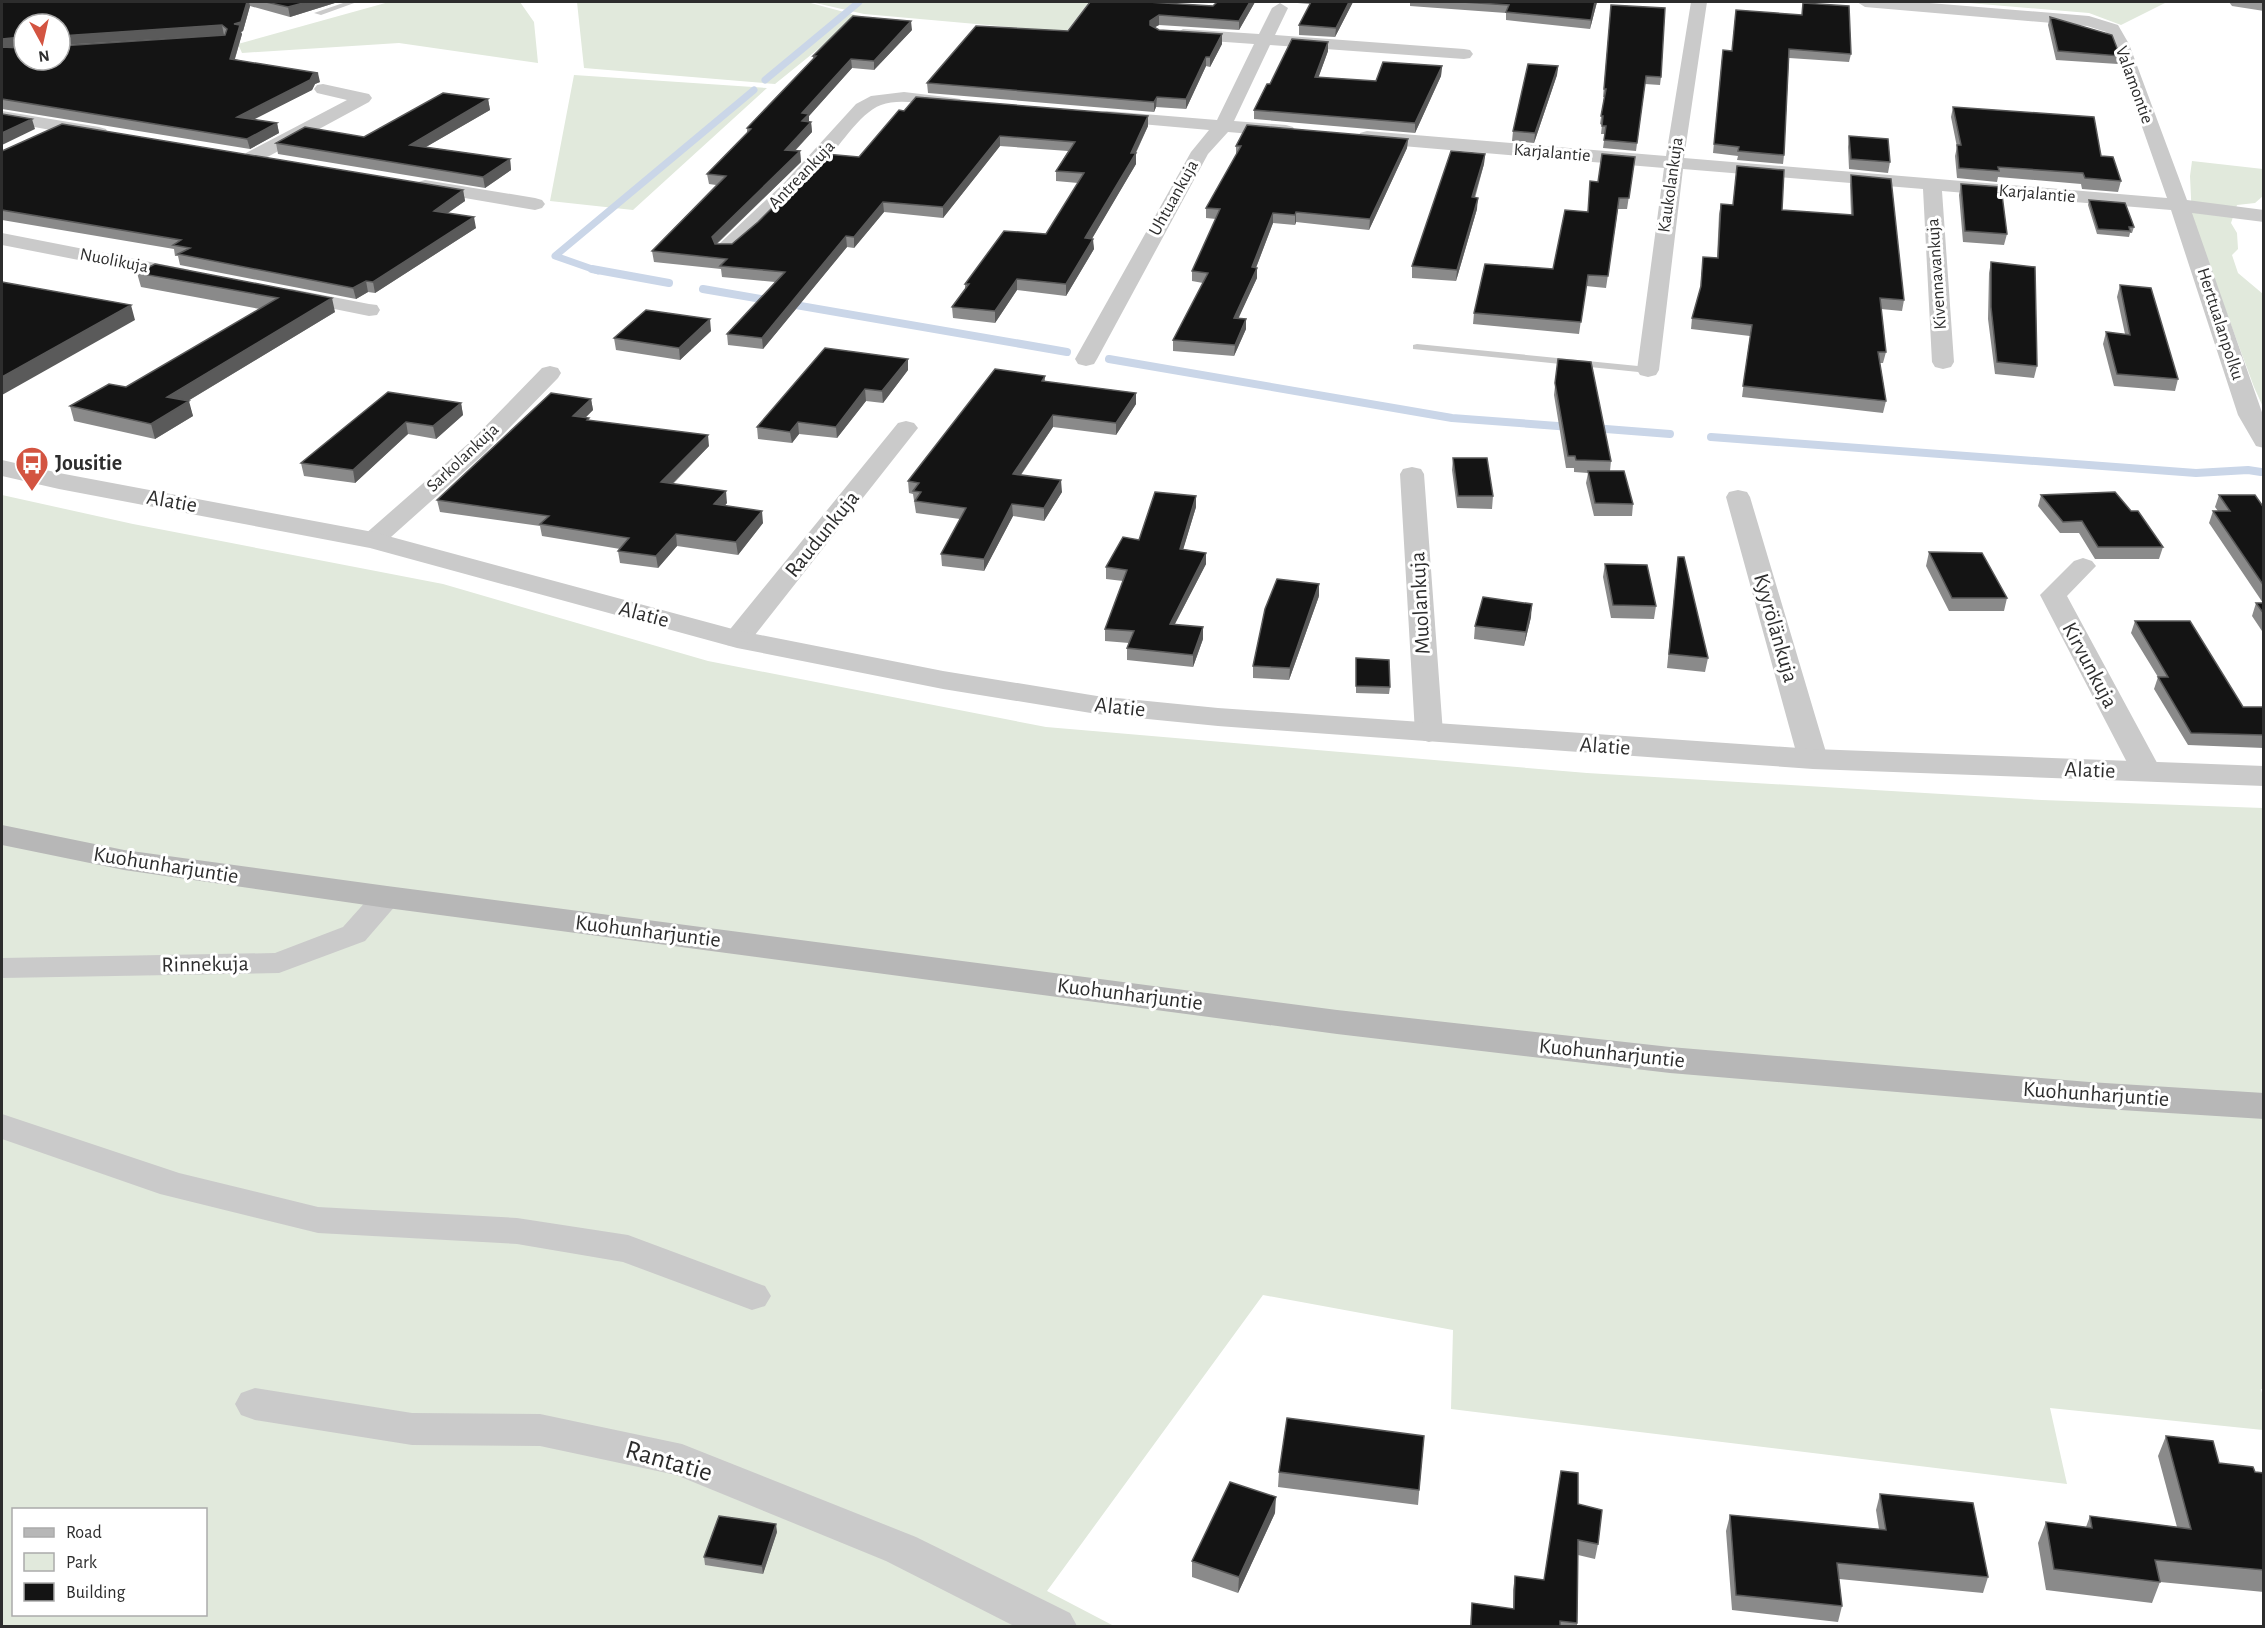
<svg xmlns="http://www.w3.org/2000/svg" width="2265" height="1628" font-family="'Alegreya Sans',sans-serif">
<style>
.green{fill:#e1e9dc;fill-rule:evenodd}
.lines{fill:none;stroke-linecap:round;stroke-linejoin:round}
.stream-far1{stroke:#cad6e8;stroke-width:7}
.stream{stroke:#cad6e8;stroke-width:8}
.service{fill:#cacaca;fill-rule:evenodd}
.minor{fill:#cacaca;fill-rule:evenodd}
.tertiary{fill:#cacaca;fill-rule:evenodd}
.secondary{fill:#b7b7b7;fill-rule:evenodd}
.trunk{fill:#9c9c9c;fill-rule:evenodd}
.wall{fill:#8a8a8a}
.shaded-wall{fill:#5a5a5a}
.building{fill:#141414;stroke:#5a5a5a;stroke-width:1.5;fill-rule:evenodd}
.labels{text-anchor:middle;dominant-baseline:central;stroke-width:6;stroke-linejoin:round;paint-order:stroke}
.far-street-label{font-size:18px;fill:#2d2d2d;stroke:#fff}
.poi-label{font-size:22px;font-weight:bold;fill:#2d2d2d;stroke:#fff;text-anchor:start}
.street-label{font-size:22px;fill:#2d2d2d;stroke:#fff}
.near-street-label{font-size:27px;fill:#2d2d2d;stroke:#fff}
</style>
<rect width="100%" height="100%" fill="#fff"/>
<path class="green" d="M389,2H520L534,22L538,63L399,43L242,53L238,44Z
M577,2H807L859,16L775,84L584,68Z
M811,2H1089L1066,32L864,14Z
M1957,2H2167L2121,25L2089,13Z
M574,75L767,88L633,210L550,201Z
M2192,161L2263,169V196L2255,203L2237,205L2231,223L2237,233L2238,249L2232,255L2238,273L2263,294V407L2254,387L2192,219L2190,176Z
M2,495L133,524L443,584L708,661L1046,727L1587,773L2042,800L2263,808L2264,1389H2261L2263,1397V1430L2050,1408L2067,1484L1451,1409L1453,1330L1263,1295L1047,1591L1114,1626H2ZM14,1510H206V1614H14Z"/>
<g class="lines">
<path class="stream-far1" d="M765,80L859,2
M598,271L555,256L754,90"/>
<path class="stream" d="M592,269L669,283
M703,289L1067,352
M1109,359L1452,418L1571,427
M1593,428L1670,434
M1711,437L2196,473L2248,470L2261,472"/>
<path class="service" d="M346,2H357L321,15L314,13Z
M1417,344L1648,367L1654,370L1648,373L1413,349V345Z"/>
<path class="minor" d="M1691,2H1707L1684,158L2167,198L2113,44L2106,32L2087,26L1865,7L1857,2H1917L2089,16L2118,25L2129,44L2187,200L2264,210V222L2192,213L2264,418V448L2256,446L2238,415L2171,210L1942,191L1954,362L1951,367L1943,369L1935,367L1932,362L1923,189L1683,169L1659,370L1656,375L1648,377L1640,375L1637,370L1664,168L1367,143L1360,141L1358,137L1360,133L1367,131L1666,156Z
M1280,3L1288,8L1275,35L1464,49L1470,50L1473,54L1470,58L1464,59L1270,45L1234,121L1286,125L1293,127L1295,131L1293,135L1286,137L1228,132L1208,154L1097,359L1094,364L1086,366L1078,364L1075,359L1191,152L1209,130L1107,121L1101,120L1098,116L1101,112L1107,111L1217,120L1254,44L1183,39L1175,34L1183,29L1259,34L1272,8Z
M323,84L369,94L372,98L369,102L260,161H246L244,157L246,153L347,100L317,93L314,89L317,85Z
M904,92L954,98L960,99L963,103L960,107L954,108C932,106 902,97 881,105C859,113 838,149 821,167C793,197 764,226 732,253H718L715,249L718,245L784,183L856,104L871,96Z
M2,111L99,127L106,129L108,133L106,137L99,139L2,121Z
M425,180L535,198L542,200L545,204L542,208L535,210L418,190L415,186L418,182Z
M2,233L186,269L193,271L196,275L193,279L186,281L2,245Z
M292,289L369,304L377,305L380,310L377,315L369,316L285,299L281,295L285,291Z
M550,366L558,368L561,373L558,378L485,453L382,545L373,548L364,545L360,540L364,535L469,443L542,368Z
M906,421L914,423L918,428L914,433L747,645L737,647L727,645L723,639L727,633L898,423Z
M1412,467L1421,469L1424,474L1443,733L1439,739L1429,742L1419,739L1415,733L1400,474L1403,469Z
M1738,490L1747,492L1750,497L1828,759L1823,765L1813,768L1803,765L1798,759L1726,497L1729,492Z
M2083,558L2092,561L2096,566L2067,596L2162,772L2157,778L2147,781L2137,778L2132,772L2040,595L2074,561Z
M387,887L398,890L403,897L365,941L279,973L2,978V958L275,953L343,927L376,890Z
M2,1114L179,1173L318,1207L517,1218L628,1235L765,1286L771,1296L765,1306L752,1310L623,1262L517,1244L318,1233L160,1194L2,1139Z
M255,1388L412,1413L540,1414L682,1444L916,1537L1070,1613L1077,1626H1014L886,1561L676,1475L540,1446L412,1445L255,1420L241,1415L235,1404L241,1393Z"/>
<path class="tertiary" d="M2,460L59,473L373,532L740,631L943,671L1097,696L1218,708L1813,749L2264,766V786L1813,769L1218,726L1097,714L943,689L737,648L370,548L59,489L2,476Z"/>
<path class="secondary" d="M2,825L124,850L387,886L1337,1010L1670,1047L2089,1082L2264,1093V1119L2089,1108L1670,1073L1337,1034L387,908L124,870L2,845Z"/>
<path class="trunk" d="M2229,2H2264V11L2232,6Z"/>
</g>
<path class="wall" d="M2,2H338L290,17L250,6L243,31L241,32L242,34L235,59L320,82L315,84L312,90L253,119L277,123L279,133L250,149L2,109V110Z
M1217,2H1255L1239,30L1159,25L1155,27L1159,30L1222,44L1210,67L1206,66L1186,109L1156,107L1154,112L928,93L927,83L1068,31L1155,3L1213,6Z
M1285,2H1353L1335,37L1299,35V25L1310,4Z
M1410,2H1597L1590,29L1506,20V13L1410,6Z
M1803,3L1851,54L1849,62L1789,58L1784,155L1783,164L1737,160L1738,156L1713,153L1722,58L1732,51L1735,18L1802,15Z
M1611,5L1661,77L1660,85L1645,84L1636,151L1603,148L1605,134H1601L1602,125L1600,124L1604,97H1603Z
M2050,17L2120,56L2118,64L2056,60L2048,25Z
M912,30L874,70L852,68L809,116V121L811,122L812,132L795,151H800L801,162L717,244H732L859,157L899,110L1148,116V126L1136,153V164L1092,238L1094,249L1066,296L1017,290L995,323L953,318L952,307L965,289V284L1046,234L1078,183L1056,181V171L1068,151L1000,146L943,218L884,212L854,248L847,247L763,349L728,345L727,334L775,282L722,277L721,269L654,262L652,251L716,185L709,184L707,174L747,133V128L813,59V56Z
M1328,42V51L1318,78L1376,81L1442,66L1441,76L1415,133L1254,119V110L1270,84Z
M1558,66L1557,75L1534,143L1512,141L1513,131Z
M488,99L490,110L426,147L510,159L511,170L485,188L278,154L276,143L364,137Z
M1953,107L2101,156L2121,181L2118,192L2082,189L2081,184L1998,177L1997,182L1957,178L1955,156L1957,147L1951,117Z
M1849,136L1890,162L1888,173L1849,169L1848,147Z
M1408,139L1407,148L1369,230L1296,222L1295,225L1273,223L1256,268L1257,278L1238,318L1246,329L1234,356L1173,351V340L1203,283L1192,281V271L1216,219L1206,218V208L1236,156V146Z
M2,151L463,190L465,201L448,213L476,228L375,293L368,292L356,299L180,265L178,256H175L174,249L2,220Z
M1485,154L1484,164L1475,198L1477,209L1456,281L1412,278V266Z
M1635,157L1627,209H1618L1606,288L1586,286L1579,334L1473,324L1474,313L1553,269L1587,212L1598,182Z
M1851,175L1904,300L1902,311L1881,309L1886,352L1883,363H1880L1886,401L1883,413L1742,397L1750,336L1691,329L1692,318L1700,290L1703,257L1717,258L1719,214L1721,204L1782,210L1851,215L1850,185Z
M1961,184L2007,234L2004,245L1963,242L1959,195Z
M2089,200L2134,227L2132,233H2130L2129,237L2097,234L2088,205Z
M1991,262L2037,366L2034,378L1995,374L1988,319L1989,273Z
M155,264L335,312L188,401L193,416L155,439L74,421L70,406L126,387L260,309L141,287L137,273Z
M2120,285L2178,379L2175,391L2114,386L2103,344L2106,332L2125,334L2117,297Z
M711,331L680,360L616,350L614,338Z
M1558,359L1611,461L1610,471L1633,504L1632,516H1594L1586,483L1588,473L1574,472V468H1566L1554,395Z
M908,370L883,403L866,401L837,438L799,434L792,443L758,439L757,427Z
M1045,376V381L1136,404L1116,435L1053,427L1021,475L1062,492L1044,521L1013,516L984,571L942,566L941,554L960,519L916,513L913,494L909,493L908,481Z
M388,392L461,403L463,415L436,439L408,434L355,483L304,476L301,463Z
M591,399L593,410L585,418L589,420L709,446L673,484L727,503L724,506L763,523L738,555L677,546L658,568L620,563L618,551L620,549L542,536L540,526L440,512L437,500Z
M1453,458L1493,496L1492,509L1457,508L1452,470Z
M2041,495L2131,511L2163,547L2159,559H2095L2079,533H2060L2038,506Z
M2219,495L2264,508V634L2252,616L2256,603H2263L2209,523L2213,511H2218L2215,507Z
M1196,496V507L1183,549L1206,553V564L1175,624L1203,639L1193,667L1127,660V648L1129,643L1105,641V629L1123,581L1106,579V567L1139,540Z
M1929,552L2007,598L2004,611H1949L1926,566Z
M1678,557L1708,658L1705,672L1667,668Z
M1605,564L1656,606L1654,619L1611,618L1603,577Z
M1319,596L1289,680L1253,678V666Z
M1531,617L1524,646L1474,639L1475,626Z
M2135,621L2243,707H2264V748L2188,745L2154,689L2158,677L2131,633Z
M1356,665L1390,687L1389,694L1356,693Z
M1424,1436L1418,1505L1278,1487L1279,1472Z
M2166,1436L2219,1463L2255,1472L2264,1473V1592L2160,1582L2152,1603L2046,1590L2038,1543L2046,1522L2086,1527L2090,1516L2177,1527L2158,1456Z
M1880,1494L1988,1577L1983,1593L1839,1579L1842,1606L1838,1622L1732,1610L1726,1531L1730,1515L1879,1529L1876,1510Z
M1578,1504L1598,1544L1595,1559L1578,1555L1577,1626H1470L1472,1603L1513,1609V1590L1515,1576L1544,1580Z
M1275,1513L1238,1593L1192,1577V1561Z
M777,1532L763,1574L705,1565L704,1557Z"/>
<path class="shaded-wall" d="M247,2H249L250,6L243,31L241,32L242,34L232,68L230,59L234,24Z
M307,2H338L290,17L288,7Z
M1250,2H1255L1239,30V21Z
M1349,2H1353L1335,37L1336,28Z
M1595,2H1597L1590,29L1591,20Z
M1159,15V25L1150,30V21Z
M911,21L912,30L874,70V61Z
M222,25L224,35L60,45V36Z
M1222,34V44L1210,67V57Z
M21,37L24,47L2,49V50V39Z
M1328,42V51L1315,87V77Z
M1206,57V66L1186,109V99Z
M851,59L852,68L809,116V123L811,122L812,132L786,160L785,150L802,113Z
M1442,66L1441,76L1415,133V123Z
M1558,66L1557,75L1534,143L1535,133Z
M318,73L320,82L315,84L312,90L239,127L237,117L313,74Z
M1157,97L1156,107L1154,112V102Z
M488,99L490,110L412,155L410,145Z
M1148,116V126L1134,156L1136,153V164L1086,249L1085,238L1131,153Z
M32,119L35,129L2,145V133Z
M277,123L279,133L250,149L247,139Z
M1000,136V146L943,218V207Z
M1408,139L1407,148L1369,230L1370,219Z
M800,151L801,162L713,247L712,237Z
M1485,154L1484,164L1471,208L1472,197Z
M510,159L511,170L485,188L483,177Z
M463,190L465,201L436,221L434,211Z
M1478,198L1477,209L1456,281L1457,270Z
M883,202L884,212L854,248V237Z
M1296,212V222L1295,225V215Z
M1273,213V223L1252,278V267Z
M474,217L476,228L375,293L373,282Z
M846,236L847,247L763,349L762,338Z
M1093,239L1094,249L1066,296V284Z
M1257,268V278L1234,328V318Z
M1017,279V290L995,323V311Z
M366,281L368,292L356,299L353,288Z
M332,298L335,312L171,411L167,397Z
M131,305L135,320L2,395V377Z
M710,319L711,331L680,360L679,348Z
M1246,319V329L1234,356L1235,345Z
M908,359V370L883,403L882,391Z
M865,389L866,401L837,438L836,427Z
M1136,393V404L1116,435V423Z
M591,399L593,410L575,428L573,416Z
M189,401L193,416L155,439L151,424Z
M461,403L463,415L436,439L433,426Z
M1053,415V427L1013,486V474Z
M406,422L408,434L355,483L353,470Z
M798,422L799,434L792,443L790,432Z
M708,435L709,446L662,494L661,482Z
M1061,480L1062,492L1044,521V508Z
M726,491L727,503L716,516L714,504Z
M1196,496V507L1180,560V549Z
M1012,504L1013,516L984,571V559Z
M762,511L763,523L738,555L736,542Z
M676,534L677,546L658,568L656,556Z
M1206,553V564L1169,635L1170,624Z
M1319,584V596L1289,680L1290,668Z
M1532,604L1531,617L1524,646L1526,632Z
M1203,627V639L1193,667V655Z
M1276,1497L1275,1513L1238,1593L1239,1577Z
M776,1524L777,1532L763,1574L762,1566Z"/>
<path class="building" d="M2,2H247L241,22L234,24L240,25L230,59L318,73L313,74L310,80L237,117L277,123L247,139L2,99V47L21,48L24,40L21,37L2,39ZM24,24H60V36L222,25L227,29L225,35L60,46V60H24Z
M266,2H307L288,7Z
M1090,2H1149H1148L1213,6L1217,2H1250L1239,21L1159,15L1150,21V25L1159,30L1222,34L1210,57H1206L1186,99L1157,97L1154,102L927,83L976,26L1068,31Z
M1311,2H1349L1336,28L1299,25Z
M1462,2H1595L1591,20L1506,12L1509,5Z
M1803,3L1849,6L1851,54L1789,49L1784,155L1738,151L1739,147L1714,144L1723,50L1732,51L1736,10L1802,15Z
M1611,5L1665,8L1661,77L1646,76L1637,143L1604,140L1606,126H1602L1603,116H1601L1606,89H1604Z
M853,16L911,21L874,61L851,59L802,113L809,114L802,121L811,122L785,150L800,151L712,237L715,244H732L758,222L826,154L859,157L899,110L904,111L916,97L1148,116L1131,153H1136L1085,238L1093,239L1066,284L1017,279L995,311L952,307L969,284H965L1004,231L1046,234L1084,173L1056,171L1075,142L1000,136L943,207L883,202L854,237L846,236L762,338L727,334L785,272L720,266L727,259L652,251L726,176L707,174L751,129L747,128L816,56H813Z
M2050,17L2112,35L2120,56L2058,51Z
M1292,39L1328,42L1315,77L1376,81L1383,62L1442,66L1415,123L1254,110L1267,84H1270Z
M1528,64L1558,66L1535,133L1513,131Z
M443,93L488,99L410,145L510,159L483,177L276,143L305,127L364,137Z
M1953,107L2094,117L2101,156L2113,157L2121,181L2085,178L2083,173L1998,167L1999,171L1959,168L1957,145H1961Z
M2,114L32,119L2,133Z
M62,124L463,190L434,211L474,217L373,282L366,281L353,288L178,254L190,248L173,245L181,240L2,210V151Z
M1247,125L1408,139L1370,219L1296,212L1295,215L1273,213L1252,267L1257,268L1234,318L1246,319L1235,345L1173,340L1208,273L1192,271L1220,209L1206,208L1241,146H1236Z
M1849,136L1888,139L1890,162L1851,159Z
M1451,151L1485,154L1472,197L1478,198L1457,270L1412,266Z
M1602,154L1635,157L1629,198H1619L1608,276L1588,275L1581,322L1474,313L1485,264L1553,269L1565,210L1588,212L1590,181L1598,182Z
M1737,166L1784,170L1782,210L1853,215L1851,175L1891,179L1904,300L1880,298L1886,352H1878L1886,401L1743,386L1752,325L1692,318L1701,286L1703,257L1718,258L1721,204L1733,205Z
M1961,184L2001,187L2007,234L1965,231Z
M2089,200L2125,203L2134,227H2129L2130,231L2098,229Z
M1991,262L2035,267L2037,366L1997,362L1991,307Z
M155,264L332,298L167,397L189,401L151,424L70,406L109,384L126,387L278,298L137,273Z
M2,282L131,305L2,377Z
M2120,285L2151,288L2178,379L2117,374L2106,332L2130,335Z
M646,310L710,319L679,348L614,338Z
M825,348L908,359L882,391L865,389L836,427L798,422L790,432L757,427Z
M1558,359L1591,362L1611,461L1576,460L1575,456H1568L1555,383Z
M995,369L1045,376L1042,381L1136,393L1116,423L1053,415L1013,474L1061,480L1044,508L1012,504L984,559L941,554L966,508L915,501L921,492L913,491L919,483L908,481Z
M388,392L461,403L433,426L406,422L353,470L301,463Z
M551,393L591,399L573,416L589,418L587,420L708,435L661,482L726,491L714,504L762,511L736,542L676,534L656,556L618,551L629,538L540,524L549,516L437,500Z
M1453,458H1487L1493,496H1458Z
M1588,471H1624L1633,504L1595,503Z
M1155,492L1196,496L1180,549L1206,553L1170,624L1203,627L1193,655L1127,648L1134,631L1105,629L1127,570L1106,567L1123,537L1139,540Z
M2115,492L2131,511H2138L2163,547H2098L2082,521L2063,522L2041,495Z
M2219,495H2255L2264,508V586L2213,511H2230Z
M1929,552L1982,553L2007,598H1952Z
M1678,557H1684L1708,658L1669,654Z
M1605,564L1647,565L1656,606L1613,605Z
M1277,579L1319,584L1290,668L1253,666L1265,609Z
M1483,597L1532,604L1526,632L1475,626Z
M2256,603H2264V614Z
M2135,621H2190L2243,707H2264V735L2191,733L2158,677H2168Z
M1356,658L1389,660L1390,687L1356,686Z
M1287,1418L1424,1436L1419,1490L1279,1472Z
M2166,1436L2213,1441L2219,1463L2253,1467L2255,1472L2264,1473V1570L2155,1560L2160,1582L2054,1569L2046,1522L2092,1528L2090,1516L2191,1529Z
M1561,1471L1578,1473V1504L1602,1510L1598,1544L1578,1540L1577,1623L1560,1621V1626H1471L1472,1603L1514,1609L1515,1576L1544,1580Z
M1230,1482L1276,1497L1239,1577L1192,1561Z
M1880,1494L1973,1503L1988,1577L1837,1563L1842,1606L1736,1595L1730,1515L1886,1530Z
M719,1516L776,1524L762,1566L704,1557Z"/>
<defs>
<symbol id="bus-pin" viewBox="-11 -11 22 30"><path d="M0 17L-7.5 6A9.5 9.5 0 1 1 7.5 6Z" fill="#d35441" stroke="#fff"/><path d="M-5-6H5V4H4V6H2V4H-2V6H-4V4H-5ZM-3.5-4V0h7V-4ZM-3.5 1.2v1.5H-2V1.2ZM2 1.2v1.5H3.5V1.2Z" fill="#fff"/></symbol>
</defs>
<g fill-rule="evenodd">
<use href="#bus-pin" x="13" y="444" width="38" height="52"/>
</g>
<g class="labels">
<g class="far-street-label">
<text transform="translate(2134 85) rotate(70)">Valamontie</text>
<text transform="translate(1552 153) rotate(5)">Karjalantie</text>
<text transform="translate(802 175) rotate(-46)">Antreankuja</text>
<text transform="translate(1671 185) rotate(-82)">Kaukolankuja</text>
<text transform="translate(2037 194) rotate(5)">Karjalantie</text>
<text transform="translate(1174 198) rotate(-61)">Uhtuankuja</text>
<text transform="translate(114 261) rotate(11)">Nuolikuja</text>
<text transform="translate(1937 274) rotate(-94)">Kivennavankuja</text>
<text transform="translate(2220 324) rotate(72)">Herttualanpolku</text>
<text transform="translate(463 458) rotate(-43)">Sarkolankuja</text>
</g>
<g class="poi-label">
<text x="55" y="463">Jousitie</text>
</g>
<g class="street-label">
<text transform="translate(172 501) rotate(10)">Alatie</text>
<text transform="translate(822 534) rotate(-51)">Raudunkuja</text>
<text transform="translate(1420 603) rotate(-93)">Muolankuja</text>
<text transform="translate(644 614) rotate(15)">Alatie</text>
<text transform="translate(1776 628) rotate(74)">Kyyrölänkuja</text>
<text transform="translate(2090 665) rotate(62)">Kirvunkuja</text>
<text transform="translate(1120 707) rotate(6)">Alatie</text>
<text transform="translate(1605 746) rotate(4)">Alatie</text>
<text transform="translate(2090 770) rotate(2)">Alatie</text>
<text transform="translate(166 865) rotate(9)">Kuohunharjuntie</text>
<text transform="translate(648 931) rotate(7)">Kuohunharjuntie</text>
<text transform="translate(205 964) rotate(-1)">Rinnekuja</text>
<text transform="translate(1130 994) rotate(7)">Kuohunharjuntie</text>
<text transform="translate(1612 1053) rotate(6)">Kuohunharjuntie</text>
<text transform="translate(2096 1094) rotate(4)">Kuohunharjuntie</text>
</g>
<g class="near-street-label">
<text transform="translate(669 1461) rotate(16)">Rantatie</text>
</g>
</g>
<rect width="2265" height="1628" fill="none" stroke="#2d2d2d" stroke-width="6"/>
<rect x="12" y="1508" width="195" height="108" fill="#ffffff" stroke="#ababab" stroke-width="1.5"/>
<rect x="24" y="1528" width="30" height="9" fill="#b7b7b7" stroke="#ababab" stroke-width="1.5"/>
<text x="66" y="1538" font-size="18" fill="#2d2d2d">Road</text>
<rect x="24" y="1553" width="30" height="18" fill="#e1e9dc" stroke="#ababab" stroke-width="1.5"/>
<text x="66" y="1568" font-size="18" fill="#2d2d2d">Park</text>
<rect x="24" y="1583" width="30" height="18" fill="#141414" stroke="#ababab" stroke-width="1.5"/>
<text x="66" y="1598" font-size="18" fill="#2d2d2d">Building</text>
<g transform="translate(42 42) rotate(172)"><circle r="28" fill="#ffffff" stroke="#ababab" stroke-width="1.5"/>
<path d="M0-4.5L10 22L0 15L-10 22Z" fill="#d35441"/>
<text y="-9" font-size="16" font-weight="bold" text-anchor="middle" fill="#2d2d2d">N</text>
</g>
</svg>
